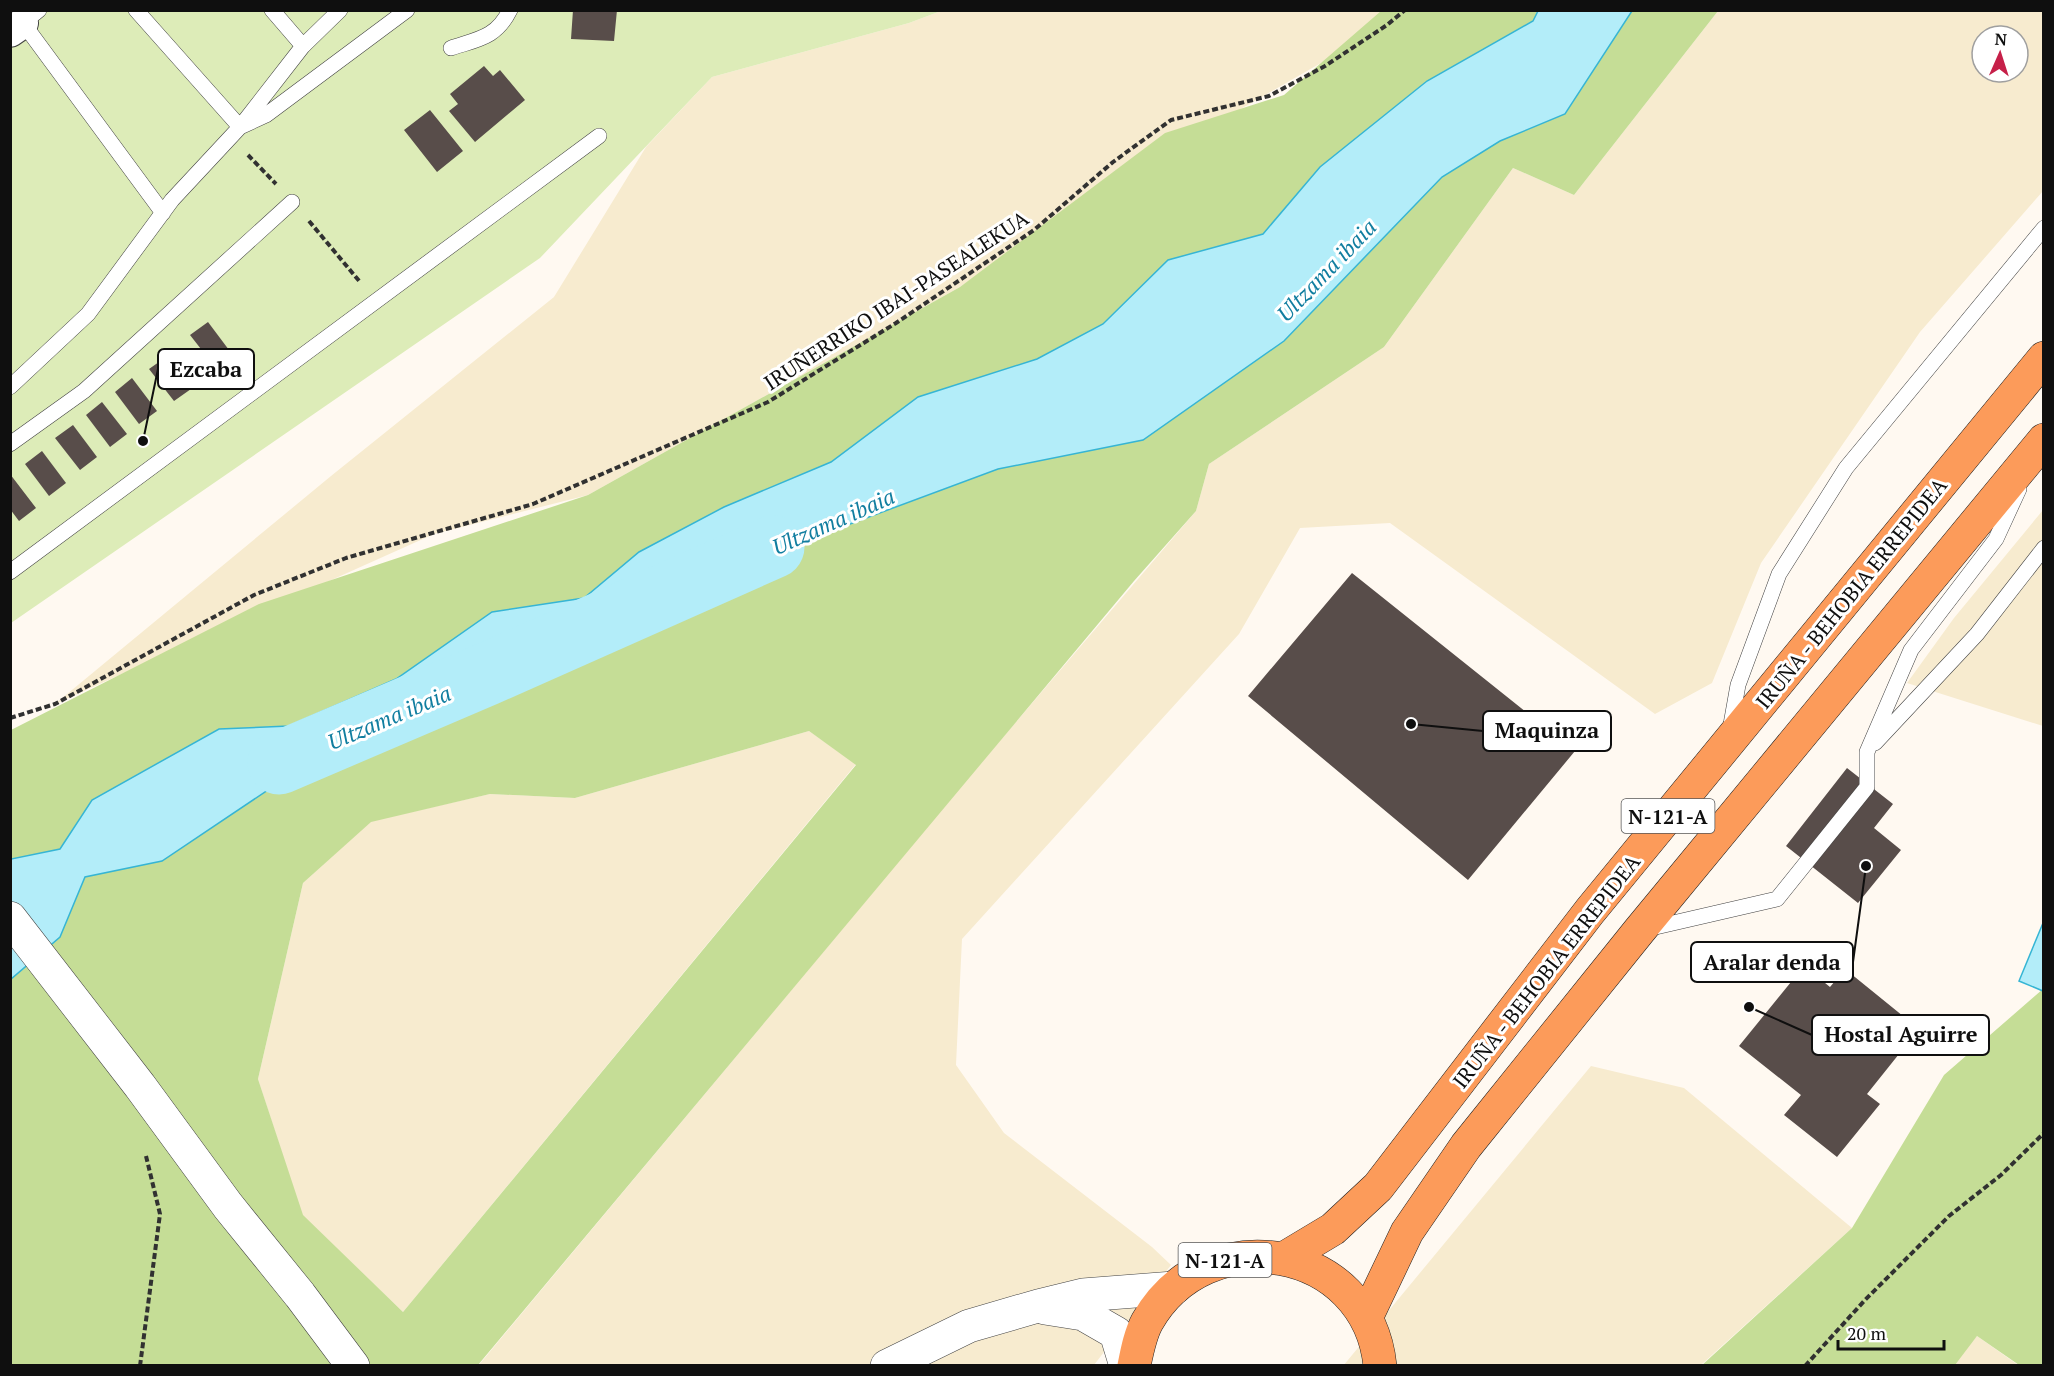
<svg xmlns="http://www.w3.org/2000/svg" width="2054" height="1376" font-family="'PT Serif',serif">
<style>
.farmland{fill:#f7ebcf;fill-rule:evenodd}
.green{fill:#ddecb8}
.forest{fill:#c5dd96;fill-rule:evenodd}
.water{fill:#b3edf9;stroke:#36b5d4;stroke-width:1.5}
.lines{fill:none;stroke-linecap:round;stroke-linejoin:round}
.river{stroke:#b3edf9;stroke-width:63}
.building{fill:#584d4a}
.service-casing{stroke:#424242;stroke-width:16}
.minor-casing{stroke:#424242;stroke-width:32}
.tertiary-casing{stroke:#424242;stroke-width:34}
.trunk-casing{stroke:#202020;stroke-width:34}
.path{stroke:#313131;stroke-width:4;stroke-dasharray:6 3;stroke-linecap:butt}
.service{stroke:#fff;stroke-width:15}
.minor{stroke:#fff;stroke-width:30}
.tertiary{stroke:#fff;stroke-width:33}
.trunk{stroke:#fc9b5a;stroke-width:33}
.labels{text-anchor:middle;dominant-baseline:central;stroke-width:6;stroke-linejoin:round;paint-order:stroke}
.shield{fill:#fff;stroke:#575757;stroke-width:1.5}
.shield-label{font-size:20px;font-weight:bold;fill:#0f0f0f}
.street-label{font-size:21px;fill:#0f0f0f;stroke:#fff}
.water-label{font-size:22px;font-style:italic;fill:#117ea0;stroke:#fff}
.leader{fill:none;stroke:#0f0f0f;stroke-width:2}
.callout-dot{fill:#0f0f0f;stroke:#fff;stroke-width:2}
.callout{fill:#fff;stroke:#0f0f0f;stroke-width:2}
.callout-label{font-size:22px;text-anchor:middle;font-weight:bold;fill:#0f0f0f}
</style>
<rect width="100%" height="100%" fill="#fff9f1"/>
<path class="farmland" d="M941,11H1402L1387,25L1119,179L960,287L588,495L434,534L55,704L331,476L554,297L646,147L712,77L909,23Z
M1718,11H2043V191L1920,332L1761,563L1712,683L1655,714L1390,523L1300,528L1239,634L962,939L956,1065L1004,1133L1152,1247L1171,1265L1094,1365L478,1366L969,777L1196,511L1209,464L1384,347L1513,168L1574,195ZM1982,36H2018V72H1982Z
M2043,510V726L1907,683L1954,618Z
M809,731L856,764L403,1312L302,1215L258,1079L303,883L371,821L490,794L575,798Z
M1591,1066L1684,1088L1852,1228L1701,1365L1343,1366Z
M1977,1336L2018,1365L1951,1366Z"/>
<path class="green" d="M11,11H941L909,23L712,77L540,258L11,623Z"/>
<path class="forest" d="M1381,11H1718L1574,195L1513,168L1384,347L1209,464L1196,511L1134,581L478,1365L11,1366V730L259,604L588,495L960,287L1165,133L1284,95ZM809,731L856,765L403,1312L303,1215L258,1079L303,883L371,822L490,794L575,798Z
M2043,989V1365H2019L1977,1336L1955,1365L1701,1366L1852,1228L1944,1075Z"/>
<path class="water" d="M1538,11H1632L1565,114L1500,141L1442,177L1284,341L1143,440L998,469L694,582L359,729L162,861L85,877L60,937L11,979V859L60,849L92,800L219,729L289,726L396,679L492,612L584,598L639,552L724,507L831,462L918,397L1037,359L1103,324L1168,260L1263,234L1320,167L1427,81L1533,21Z
M2043,923V991L2019,981Z"/>
<g class="lines">
<path class="river" d="M279,763L487,674L773,547"/>
</g>
<path class="building" d="M573,10H617L614,41L571,39Z
M484,66L493,76L500,70L525,100L475,142L449,111L458,104L450,94Z
M430,110L463,151L437,172L404,130Z
M208,322L232,354L215,367L190,335Z
M166,357L191,389L174,401L149,369Z
M132,378L157,411L139,424L115,392Z
M102,402L127,434L110,447L86,415Z
M73,425L97,457L80,470L55,438Z
M42,451L66,483L49,496L25,464Z
M10,474L36,508L19,521L10,509Z
M1352,573L1575,751L1468,880L1248,696Z
M1847,768L1893,804L1874,828L1901,850L1858,903L1786,846Z
M1804,966L1830,987L1845,969L1919,1029L1867,1094L1880,1104L1837,1157L1784,1115L1801,1095L1739,1046Z"/>
<g class="lines">
<defs>
<path id="service" d="M39,10L23,23L163,213
M136,10L240,127L303,46
M272,10L303,46L340,10
M451,48C478,39 496,38 510,10
M10,387L88,314L172,200L240,127L266,115L407,10
M10,444L84,391L292,202
M10,572L599,136
M1730,730L1738,685L1779,574L1846,468L2044,228
M1875,743L1977,634L2044,548
M1647,929L1777,899L1867,787V752L1911,650L1996,539L2019,489"/>
<path id="minor" d="M10,32L23,23"/>
<path id="tertiary" d="M10,918L140,1086L228,1206L300,1295L353,1366
M1045,1308L1083,1314L1116,1333L1126,1366
M887,1366L969,1326L1038,1306L1083,1295L1174,1288"/>
<path id="trunk" d="M1283,1259L1333,1229L1378,1187L1590,911L2044,358
M1366,1318L1407,1232L1466,1146L1639,931L2044,440
M1134,1366C1137,1351 1140,1335 1147,1322C1206,1217 1368,1244 1380,1366"/>
</defs>
<use href="#service" class="service-casing"/>
<use href="#minor" class="minor-casing"/>
<use href="#tertiary" class="tertiary-casing"/>
<use href="#trunk" class="trunk-casing"/>
<path class="path" d="M248,155L276,184
M309,221L360,282
M10,718L55,704L254,595L346,558L533,504L768,402L896,323L1034,230L1113,162L1171,120L1269,96L1325,66L1387,25L1405,10
M140,1366L160,1214L146,1156
M1805,1366L1865,1300L1949,1216L2001,1175L2044,1133"/>
<use href="#service" class="service"/>
<use href="#minor" class="minor"/>
<use href="#tertiary" class="tertiary"/>
<use href="#trunk" class="trunk"/>
</g>
<g class="labels">
<g class="shield">
<rect x="1621.5" y="799" width="93" height="34" rx="4.5"/>
<rect x="1178.5" y="1243" width="93" height="34" rx="4.5"/>
</g>
<g class="shield-label">
<text x="1668" y="816">N-121-A</text>
<text x="1225" y="1260">N-121-A</text>
</g>
<g class="street-label">
<text transform="translate(896 300) rotate(-33)">IRUÑERRIKO IBAI-PASEALEKUA</text>
<text transform="translate(1851 593) rotate(-51)">IRUÑA - BEHOBIA ERREPIDEA</text>
<text transform="translate(1546 971) rotate(-52)">IRUÑA - BEHOBIA ERREPIDEA</text>
</g>
<g class="water-label">
<text transform="translate(1326 270) rotate(-46)">Ultzama ibaia</text>
<text transform="translate(833 521) rotate(-24)">Ultzama ibaia</text>
<text transform="translate(389 717) rotate(-23)">Ultzama ibaia</text>
</g>
</g>
<path class="leader" d="M143 441L158 369M1411 724L1483 731M1866 866L1853 962M1749 1007L1812 1035"/>
<g class="callout-dot">
<circle cx="143" cy="441" r="6"/>
<circle cx="1411" cy="724" r="6"/>
<circle cx="1866" cy="866" r="6"/>
<circle cx="1749" cy="1007" r="6"/>
</g>
<g class="callout">
<rect x="158" y="349" width="96" height="40" rx="6"/>
<rect x="1483" y="711" width="128" height="40" rx="6"/>
<rect x="1691" y="942" width="162" height="40" rx="6"/>
<rect x="1812" y="1015" width="177" height="40" rx="6"/>
</g>
<g class="callout-label">
<text x="206" y="377">Ezcaba</text>
<text x="1547" y="738">Maquinza</text>
<text x="1772" y="970">Aralar denda</text>
<text x="1901" y="1042">Hostal Aguirre</text>
</g>
<rect width="2054" height="1376" fill="none" stroke="#0f0f0f" stroke-width="24"/>
<g transform="translate(2000 54) rotate(3)"><circle r="28" fill="#ffffff" stroke="#9f9f9f" stroke-width="1.5"/>
<path d="M0-4.5L10 22L0 15L-10 22Z" fill="#c62049"/>
<text y="-9" font-size="16" font-weight="bold" text-anchor="middle" fill="#0f0f0f">N</text>
</g>
<path d="M1838 1340v9h106v-9" fill="none" stroke="#0f0f0f" stroke-width="3"/>
<text x="1847" y="1340" font-size="18" fill="#0f0f0f" stroke="#ffffff" stroke-width="4.5" paint-order="stroke">20 m</text>
</svg>
